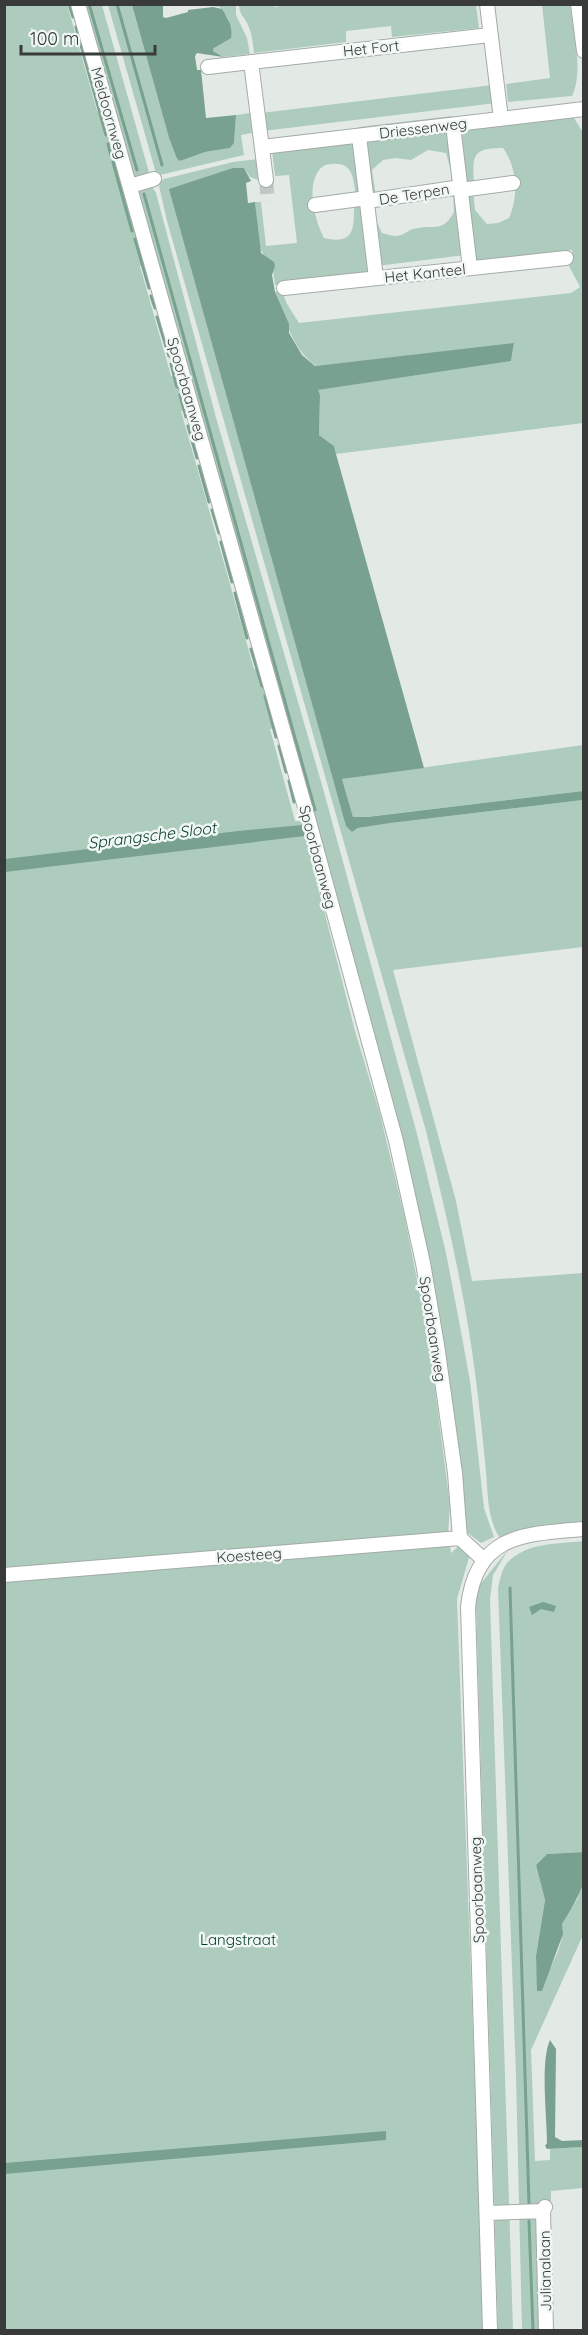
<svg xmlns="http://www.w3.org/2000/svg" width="588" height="2335" font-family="Quicksand,sans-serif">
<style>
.green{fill:#adccbd}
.water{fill:#79a18f}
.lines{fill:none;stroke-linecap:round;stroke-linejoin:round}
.stream{stroke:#79a18f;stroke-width:3}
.minor-tunnel{stroke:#c1c7c4;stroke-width:14;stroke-dasharray:14 7;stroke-linecap:butt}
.minor-casing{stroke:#a4aba7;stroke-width:16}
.minor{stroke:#fff;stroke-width:14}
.labels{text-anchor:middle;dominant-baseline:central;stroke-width:5;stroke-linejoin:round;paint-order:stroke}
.street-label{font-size:15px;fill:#393b3a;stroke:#f0f7f4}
.park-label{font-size:15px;fill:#003a28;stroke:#f0f7f4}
.water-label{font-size:16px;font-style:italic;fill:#043d2b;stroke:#f0f7f4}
</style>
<rect width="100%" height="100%" fill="#e3eae6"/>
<path class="green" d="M67,4L97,111L105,110L148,265L140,266L171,376H179L189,409L181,411L254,669H261L279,727L270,729L295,821H301L355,1031L380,1114L405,1219L428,1335L450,1505L448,1534L451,1553L461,1544L470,1554L457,1599L484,2330H5L4,5Z
M82,5H102L150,176L134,181Z
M108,5H132L169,138L177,159L180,161L205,152L230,148L234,143L236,115L250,113L252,133L241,135L244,155L160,175L156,173Z
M228,5H236V15L247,38L250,54L223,57L213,51L229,20L220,7H213Z
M239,5H274V7L292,4L476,5L479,28L392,37L391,26L346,31V42L254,53C253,43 252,33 247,23C243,16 239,13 239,5Z
M542,5H570C573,30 584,72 572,96L508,102L506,84L550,78Z
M493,85L496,103L263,131L261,113Z
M573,114L574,118L584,134L583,423L336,454L334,446L319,435L320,395L317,390L511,361L514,344L316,366C289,345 288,322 275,292L282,291L287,304L299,323L571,293L580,287L568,264L573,258L572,250L478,262L472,256L466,192L473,191L475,210L487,224L498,223L509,218C519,196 517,167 503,148C473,148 472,155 474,183H465L459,135L464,128Z
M452,116V119L359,130V127Z
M445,130L451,137L454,182L446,153L428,150L411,160L395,158L383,160L372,170L376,196L371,195L365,147L369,139Z
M351,142L356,147L362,192L356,195C353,178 353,161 331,164C326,164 322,166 319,170C306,188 315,221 324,238C355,245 354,229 354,203L362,202L371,267L368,274L275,285L273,270L259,247L255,202H261L266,246L297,243L289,175L275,176L272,150Z
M257,159L258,180L250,177L244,168H233L334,780L348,826L352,832L358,828L391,823L583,800V947L393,970L456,1201L472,1281L583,1273V1525L525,1530L500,1538C487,1519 488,1493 486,1472C483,1441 480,1411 476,1381C466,1297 446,1213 426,1131L167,221L159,186L160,182L164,179L233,162Z
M145,185H151L156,193L217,421L324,792L417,1134L446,1253L459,1321L470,1381L484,1508L494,1537L481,1543L461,1528L429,1280L137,192Z
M453,191L457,192L465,255L377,266L370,205L375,204L377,223L382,233C406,241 402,230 418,228C436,225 443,232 454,212Z
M583,745V791L357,818L353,817L342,779Z
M583,1541V1852L547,1854L536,1865L545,1900L536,1956L538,1991C548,1971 565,1947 562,1924L578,1898L580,1886L583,1882V1935L531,2050L535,2161L550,2160V2149L583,2147V2188L551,2191V2205L535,2206L540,2330H522L516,2076L498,1588C500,1579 502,1568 508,1562C527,1542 559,1544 583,1541Z
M508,1550L493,1575L490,1599L513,2330H498L476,1602L478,1587Z"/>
<path class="water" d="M132,5H163V17L166,18L188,12V10L213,7L222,9C228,19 233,26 231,38L214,48L213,51L223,57L197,53L195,56L197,70H201L206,118L236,115L234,143L230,148L205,152L180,161L177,159L169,138Z
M233,168H244L251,181L246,183L248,203L255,202L261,253L274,262L275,266L272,275L275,292L289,324V333L302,355L315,366L514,343L511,361L318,390L320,395L319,435L334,446L336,454L424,768L342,779L353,817H367L583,791V800L391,823L358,828L352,832L346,826L169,189Z
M302,825L305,836L5,872V859L238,831Z
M543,1602L556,1606L554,1612L541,1609L532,1615L529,1607Z
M583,1852C584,1861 586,1874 584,1881C579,1896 571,1910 562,1924L563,1934L542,1991H537L536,1956L545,1900L536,1865L547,1854Z
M550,2040L556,2049L555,2137L562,2141L583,2140V2147L547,2149L545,2146L547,2143C547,2116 540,2062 550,2040Z
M386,2131V2140L5,2174V2163Z"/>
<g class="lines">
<path class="stream" d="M69,4L73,17
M89,4L137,170
M117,4L162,165
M76,27L106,135
M108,144L111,156
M113,162L132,231
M144,194L315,810
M135,239L149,288
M151,296L155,308
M157,317L169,356
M171,364L177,387
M180,395L186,417
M188,426L197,458
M199,466L209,502
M212,510L219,533
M221,542L232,582
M235,593L247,638
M251,649L262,686
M265,696L276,737
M279,746L286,772
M289,781L294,802
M510,1588L529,2204
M529,2221L533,2330"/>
<path class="minor-tunnel" d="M266,180L268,201"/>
<defs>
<path id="minor" d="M78,4L308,818L396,1141L423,1263L437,1345L455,1473L460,1538
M487,4L501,119
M578,4L584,51
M251,62L266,180
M208,67L490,35
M453,125L470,268
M359,136L376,278
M262,147L584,109
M130,186L154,179
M461,190L513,183
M367,201L461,187
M315,205L367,198
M284,288L566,258
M4,1575L460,1538L484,1560
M545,2207L543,2211L546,2330
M487,2213L543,2211
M490,2330L468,1607C476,1534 524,1534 584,1529"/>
</defs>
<use href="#minor" class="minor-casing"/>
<use href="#minor" class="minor"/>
</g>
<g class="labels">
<g class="street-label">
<text transform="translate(371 48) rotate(-6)">Het Fort</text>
<text transform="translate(109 113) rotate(74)">Meidoornweg</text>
<text transform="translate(423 128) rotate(-7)">Driessenweg</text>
<text transform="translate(414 194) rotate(-9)">De Terpen</text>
<text transform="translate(425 273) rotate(-6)">Het Kanteel</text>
<text transform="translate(187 389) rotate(74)">Spoorbaanweg</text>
<text transform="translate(318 857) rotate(75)">Spoorbaanweg</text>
<text transform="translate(433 1329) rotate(81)">Spoorbaanweg</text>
<text transform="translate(249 1555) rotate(-4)">Koesteeg</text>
<text transform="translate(477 1890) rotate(-92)">Spoorbaanweg</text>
<text transform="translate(545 2271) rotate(-91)">Julianalaan</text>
</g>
<g class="park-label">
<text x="238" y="1939">Langstraat</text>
</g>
<g class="water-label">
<text transform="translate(152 835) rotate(-7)">Sprangsche Sloot</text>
</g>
</g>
<rect width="588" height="2335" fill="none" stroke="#393b3a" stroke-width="12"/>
<path d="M21 45v9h134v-9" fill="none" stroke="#393b3a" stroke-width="3"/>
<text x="30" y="45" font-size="18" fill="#393b3a" stroke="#f0f7f4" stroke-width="4.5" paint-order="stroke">100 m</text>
</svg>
